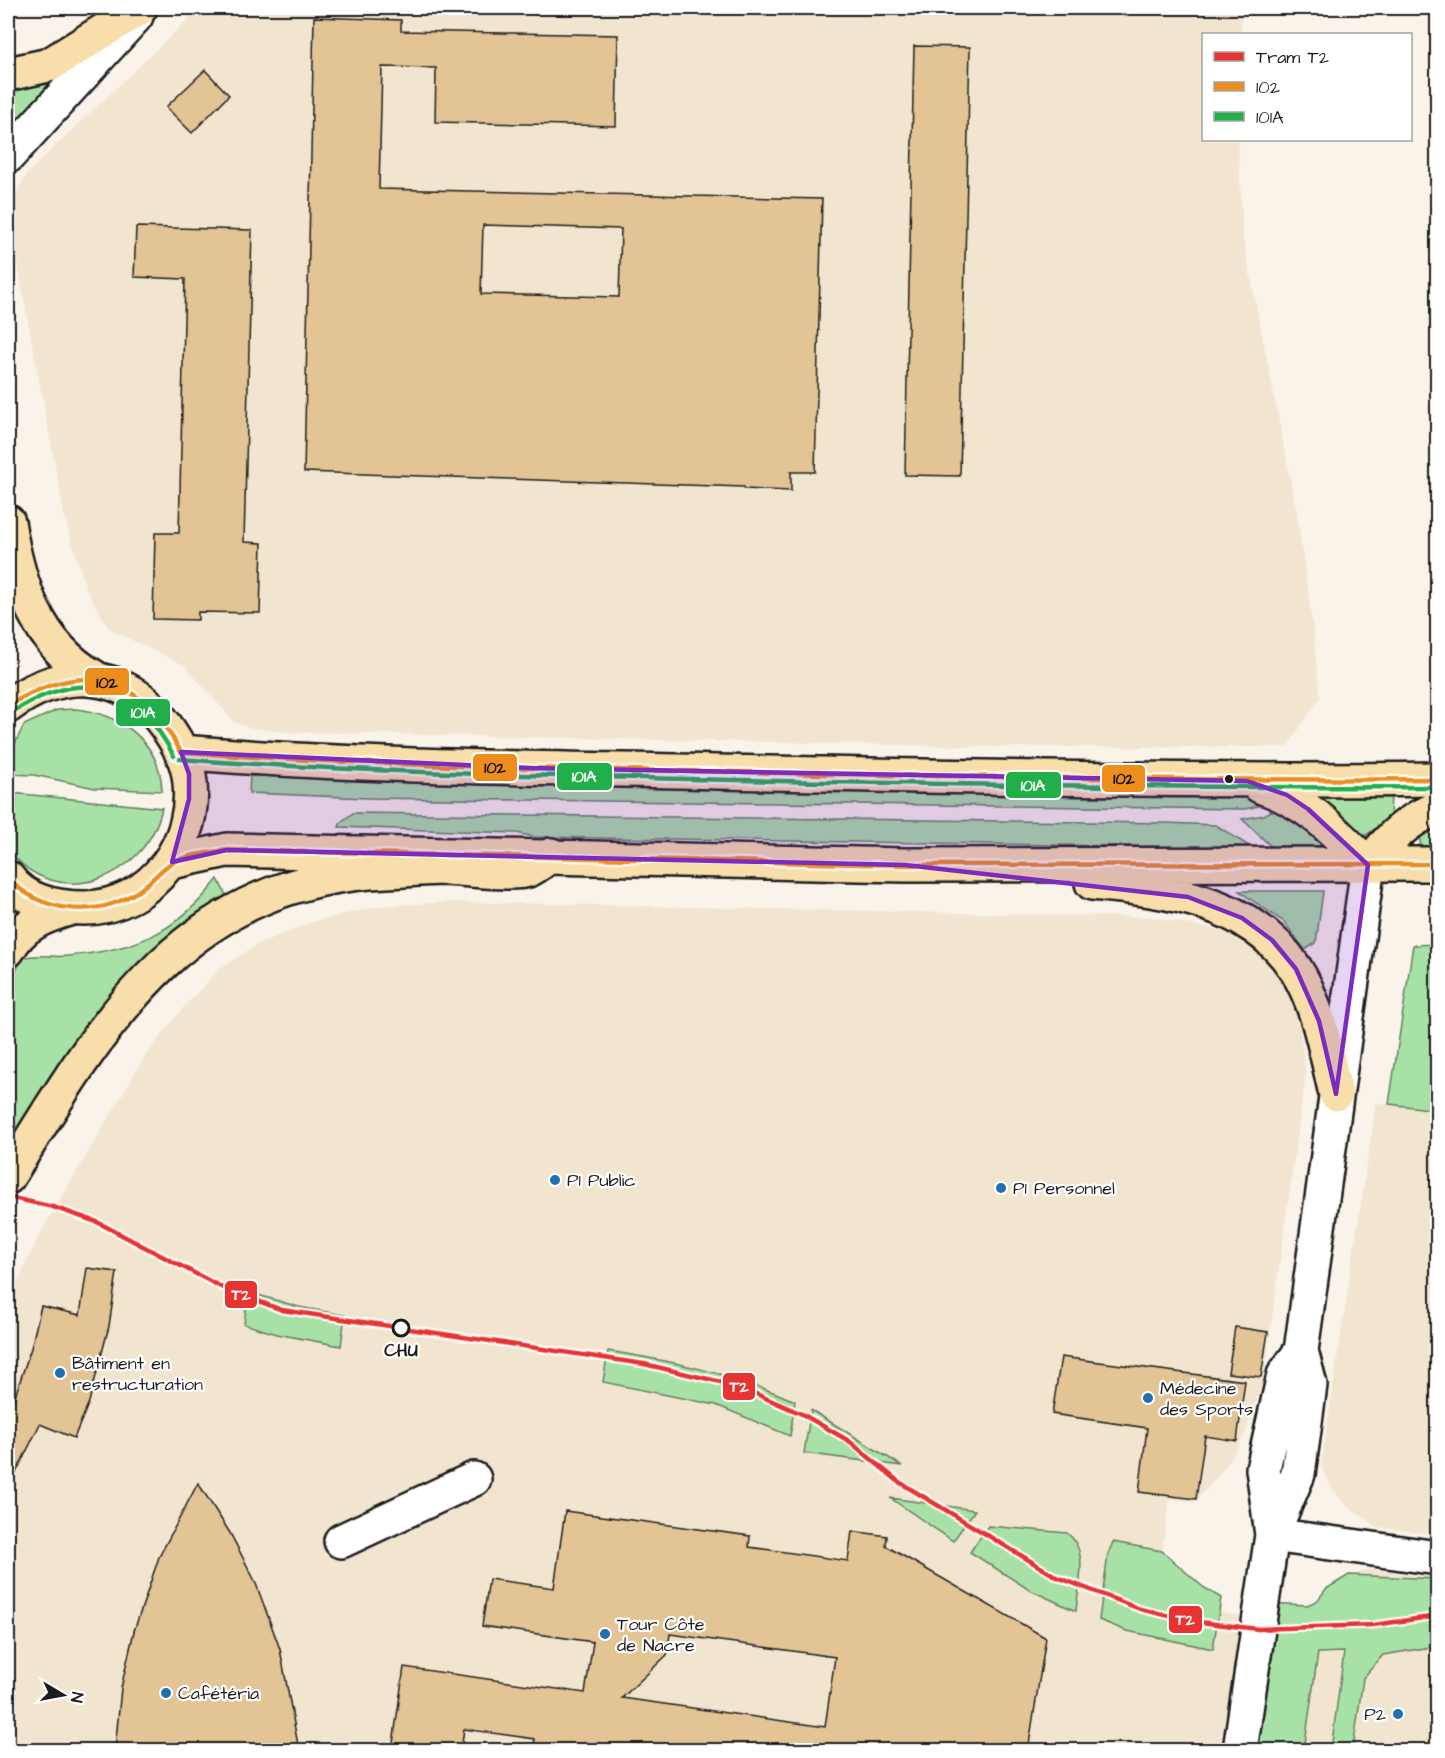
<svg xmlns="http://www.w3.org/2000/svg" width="1445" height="1758" font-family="'Architects Daughter',sans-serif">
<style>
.built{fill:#f2e5d0}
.green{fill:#a8e1a5;stroke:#627e60;stroke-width:1.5}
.building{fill:#e2c495;stroke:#1c1c1c;stroke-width:1.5;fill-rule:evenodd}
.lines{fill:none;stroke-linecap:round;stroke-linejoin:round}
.minor-casing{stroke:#1c1c1c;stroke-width:38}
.major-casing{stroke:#1c1c1c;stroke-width:38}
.highway-casing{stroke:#1c1c1c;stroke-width:38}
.minor{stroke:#fff;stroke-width:33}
.major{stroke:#f8deab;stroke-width:33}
.highway{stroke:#f8deab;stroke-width:33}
.bus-1-casing{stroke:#fff;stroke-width:9}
.bus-2-casing{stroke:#fff;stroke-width:9}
.bus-1{stroke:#ec8d1d;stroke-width:4.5}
.bus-2{stroke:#20af49;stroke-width:4.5}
.tram-1-casing{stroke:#fff;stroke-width:9}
.tram-1{stroke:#e73331;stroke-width:4.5}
.marked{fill:#7b2cbf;fill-opacity:0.2;stroke:#7b2cbf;stroke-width:4.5;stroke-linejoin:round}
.bus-dot{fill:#1c1c1c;stroke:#fff;stroke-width:2}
.poi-dot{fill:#1f6fb2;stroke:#fff;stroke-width:2}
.stop-dot{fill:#fff;stroke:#1c1c1c;stroke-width:3}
.labels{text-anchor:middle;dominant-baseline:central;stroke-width:4.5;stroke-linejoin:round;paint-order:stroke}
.poi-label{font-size:18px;fill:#1c1c1c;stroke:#fff;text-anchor:start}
.stop-label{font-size:18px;font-weight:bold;fill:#1c1c1c;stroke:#fff}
.line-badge{stroke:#fff;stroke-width:2}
.badge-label{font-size:16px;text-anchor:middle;font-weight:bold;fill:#fff}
.pale-badge-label{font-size:16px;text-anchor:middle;font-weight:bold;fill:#111}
</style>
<rect width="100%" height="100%" fill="#f9f3ea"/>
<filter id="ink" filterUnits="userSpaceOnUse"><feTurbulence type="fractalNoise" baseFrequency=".0167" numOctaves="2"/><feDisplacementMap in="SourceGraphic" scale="12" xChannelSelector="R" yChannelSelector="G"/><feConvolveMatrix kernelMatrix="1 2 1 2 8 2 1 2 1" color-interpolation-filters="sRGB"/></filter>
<g filter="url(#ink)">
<path class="built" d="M200,8H1242L1241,34H1204V140H1238L1243,237L1297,513L1313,628L1320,698L1287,747H999L287,732L251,728L235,723L184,665L109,629L86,589L65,519L11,230L13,199L28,172Z
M453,902L1150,917L1230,932L1259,954L1275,972L1298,1014L1306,1073L1264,1377L1246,1432L1232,1457L1215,1480L1195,1502L1170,1498L1162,1551L1203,1587L1221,1598V1612L1266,1622L1291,1605H1307L1317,1601L1326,1589L1339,1580L1369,1569L1437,1578V1750H8V1304L37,1239L145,1056L183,1008L220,968L260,943L311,922L380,906Z
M1376,1103L1437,1110V1535L1377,1527L1347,1506L1332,1489L1321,1466Z"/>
<path class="green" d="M58,76L62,82L8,135V90L32,87Z
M75,709C120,713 161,742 162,791L95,788L34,775L8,774V758L24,725L57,710Z
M250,776L1013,794L1230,795L1251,796L1263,805L1245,809L367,798L249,793Z
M12,793L162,808C146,880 55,913 8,849V795Z
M1391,793L1390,820L1363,837L1317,796Z
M1279,807L1321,840L1320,849L1275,850L1242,819L1264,815Z
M353,813L1164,823L1216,825L1252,848L535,837L517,833L339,827L341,822Z
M1437,814V849H1420L1421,822Z
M218,879L226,895C131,961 65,1046 8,1146V1016C11,1006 7,997 10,986C12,976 18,967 23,958C39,953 51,958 68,956C135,950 175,934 218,879Z
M1239,891H1323L1316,943L1305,950L1284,922Z
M1437,944V1110L1389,1104L1413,945Z
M248,1292L299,1307L345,1315L341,1346L277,1334L244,1324Z
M608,1351C677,1362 730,1373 795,1401L790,1436L716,1405L603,1382Z
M811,1410L902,1466L804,1453Z
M890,1498L975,1510L953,1541Z
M988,1526L1067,1533C1090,1550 1078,1586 1076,1611L1028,1589L970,1552Z
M1113,1542L1162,1551L1203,1587L1221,1598L1213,1649L1127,1631L1099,1620L1108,1554Z
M1349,1575L1437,1579V1646L1383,1655L1363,1678L1353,1750H1331L1344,1652L1318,1653L1304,1750H1246L1269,1603L1307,1605L1317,1601L1326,1589Z"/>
<path class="building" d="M314,17L401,20V31L618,35L616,126L435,122L436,68L382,67L379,189L822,199L815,472H791V491L745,489L744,487L304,472ZM483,225L621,229L619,297L481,294Z
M914,46L970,47L960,476L905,475Z
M205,70L229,95L192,133L166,107Z
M136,227L252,230L244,542L262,543L260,613L198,612V620L153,619L155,533H179L185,279L134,277Z
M87,1268L117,1272L109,1326L89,1402L74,1438L40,1424L8,1489V1417L31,1348L41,1306L80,1315Z
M1235,1327L1268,1332L1261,1377L1228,1373Z
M1061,1357L1245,1381L1237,1441L1205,1436L1196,1499L1139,1492L1147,1428L1052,1414Z
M198,1483L230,1533L255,1581L280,1649L299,1750H115L121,1688L134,1631L159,1557Z
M565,1511L750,1536L749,1547L848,1561L852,1531L887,1536L886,1546L1046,1638L1028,1750H533L535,1739L464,1729L461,1750H392L404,1667L585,1693L593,1642L482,1626L489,1579L554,1588ZM670,1634L835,1657L825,1727L622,1698L667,1655Z"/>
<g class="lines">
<defs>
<path id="minor" d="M8,156L136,16
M1272,1535L1263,1469L1284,1375L1301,1351
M1272,1535L1438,1558
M341,1541L474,1479
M1240,1750L1272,1535L1298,1474L1310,1385L1301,1351L1368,865"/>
<path id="major" d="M8,706C62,666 126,668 166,726C176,740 186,758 189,775C200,841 152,907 85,908C56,908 25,902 8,878
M181,752C359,767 539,768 718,772C958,777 1198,782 1438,779
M1260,786C1308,802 1333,830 1368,865
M172,862L227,850L905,865L1438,864
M1368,865C1387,840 1408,819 1438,808
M1092,883C1166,890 1250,900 1295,968C1319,1005 1326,1053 1336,1094"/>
<path id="highway" d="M8,74L49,65L140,8
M8,522C18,584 37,644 94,677
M8,950C22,924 44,916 72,908
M8,1177C104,1021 184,880 387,871C407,870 427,868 446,868C464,869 515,875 528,870C536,867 544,860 551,855"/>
</defs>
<use href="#minor" class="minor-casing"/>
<use href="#major" class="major-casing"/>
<use href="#highway" class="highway-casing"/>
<use href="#minor" class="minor"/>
<use href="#major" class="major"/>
<use href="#highway" class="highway"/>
<defs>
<path id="bus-1" d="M8,706C84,659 138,673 181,752
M181,752C366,766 551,769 736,772C970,777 1204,781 1438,779
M8,878C41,913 97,919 138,891C151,883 160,869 173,862C190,854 209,853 227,850L905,865L1438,864"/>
<path id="bus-2" d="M12,712C84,667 134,681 174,756
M180,759C365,773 551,776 736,780C970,785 1204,788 1438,787"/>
</defs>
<use href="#bus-1" class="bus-1-casing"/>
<use href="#bus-2" class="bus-2-casing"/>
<use href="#bus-1" class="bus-1"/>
<use href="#bus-2" class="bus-2"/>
<defs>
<path id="tram-1" d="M8,1197L53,1207L97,1222L221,1287L282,1310L644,1364L738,1386L802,1414L849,1441L899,1482L1057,1577L1140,1609L1191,1621L1258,1629L1373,1625L1438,1616"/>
</defs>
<use href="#tram-1" class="tram-1-casing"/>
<use href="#tram-1" class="tram-1"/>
</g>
</g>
<path class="marked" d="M181,752L530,768L1247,781L1287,795L1308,809L1368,865L1336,1094L1319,1021L1296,969L1272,940L1242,918L1188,897L905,865L227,850L172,862L189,799V774Z"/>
<circle class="bus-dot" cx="1229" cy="779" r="5"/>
<g class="poi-dot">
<circle cx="555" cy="1180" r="6"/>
<circle cx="1001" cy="1188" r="6"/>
<circle cx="60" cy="1373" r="6"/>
<circle cx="1148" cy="1398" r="6"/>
<circle cx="605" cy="1634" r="6"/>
<circle cx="166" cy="1693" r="6"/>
<circle cx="1398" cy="1714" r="6"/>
</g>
<circle class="stop-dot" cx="401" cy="1328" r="8"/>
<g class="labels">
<g class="poi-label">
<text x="567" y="1180">P1 Public</text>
<text x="1013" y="1188">P1 Personnel</text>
<text x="72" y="1363">Bâtiment en<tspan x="72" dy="21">restructuration</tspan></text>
<text x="1160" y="1388">Médecine<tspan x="1160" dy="21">des Sports</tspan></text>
<text x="617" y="1624">Tour Côte<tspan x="617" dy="21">de Nacre</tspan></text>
<text x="178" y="1693">Cafétéria</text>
<text x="1386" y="1714" text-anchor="end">P2</text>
</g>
<g class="stop-label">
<text x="401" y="1350">CHU</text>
</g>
</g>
<g class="line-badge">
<rect x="84" y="667" width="46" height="29" rx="6" fill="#ec8d1d"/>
<rect x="115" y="698" width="56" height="29" rx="6" fill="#20af49"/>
<rect x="472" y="753" width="46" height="29" rx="6" fill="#ec8d1d"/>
<rect x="556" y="762" width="57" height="29" rx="6" fill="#20af49"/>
<rect x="1101" y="764" width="45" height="29" rx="6" fill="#ec8d1d"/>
<rect x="1005" y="771" width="57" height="28" rx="6" fill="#20af49"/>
<rect x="224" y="1280" width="34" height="29" rx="6" fill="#e73331"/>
<rect x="722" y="1372" width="34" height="29" rx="6" fill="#e73331"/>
<rect x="1168" y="1605" width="35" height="29" rx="6" fill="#e73331"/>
</g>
<g class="badge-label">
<text x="143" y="718">101A</text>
<text x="584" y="782">101A</text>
<text x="1033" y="791">101A</text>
<text x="241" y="1300">T2</text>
<text x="739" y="1392">T2</text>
<text x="1185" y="1625">T2</text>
</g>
<g class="pale-badge-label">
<text x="107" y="688">102</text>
<text x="495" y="773">102</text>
<text x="1124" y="784">102</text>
</g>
<rect width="1445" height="1758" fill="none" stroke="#fff" stroke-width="30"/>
<rect x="15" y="15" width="1415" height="1728" fill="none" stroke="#1c1c1c" stroke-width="2" filter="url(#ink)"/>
<rect x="1202" y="33" width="210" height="108" fill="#ffffff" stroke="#a4a4a4" stroke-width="1.5"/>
<rect x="1214" y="52" width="30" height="9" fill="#e73331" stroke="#a4a4a4" stroke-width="1.5"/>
<text x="1256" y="63" font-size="18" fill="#1c1c1c">Tram T2</text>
<rect x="1214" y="82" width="30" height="9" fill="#ec8d1d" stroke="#a4a4a4" stroke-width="1.5"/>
<text x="1256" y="93" font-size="18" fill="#1c1c1c">102</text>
<rect x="1214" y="112" width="30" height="9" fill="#20af49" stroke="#a4a4a4" stroke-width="1.5"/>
<text x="1256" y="123" font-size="18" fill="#1c1c1c">101A</text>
<g transform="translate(63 1695) rotate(100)" stroke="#ffffff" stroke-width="4.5" paint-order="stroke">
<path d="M0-4.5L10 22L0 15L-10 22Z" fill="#1c1c1c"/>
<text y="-9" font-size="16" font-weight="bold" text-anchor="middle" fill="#1c1c1c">N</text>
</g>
</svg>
